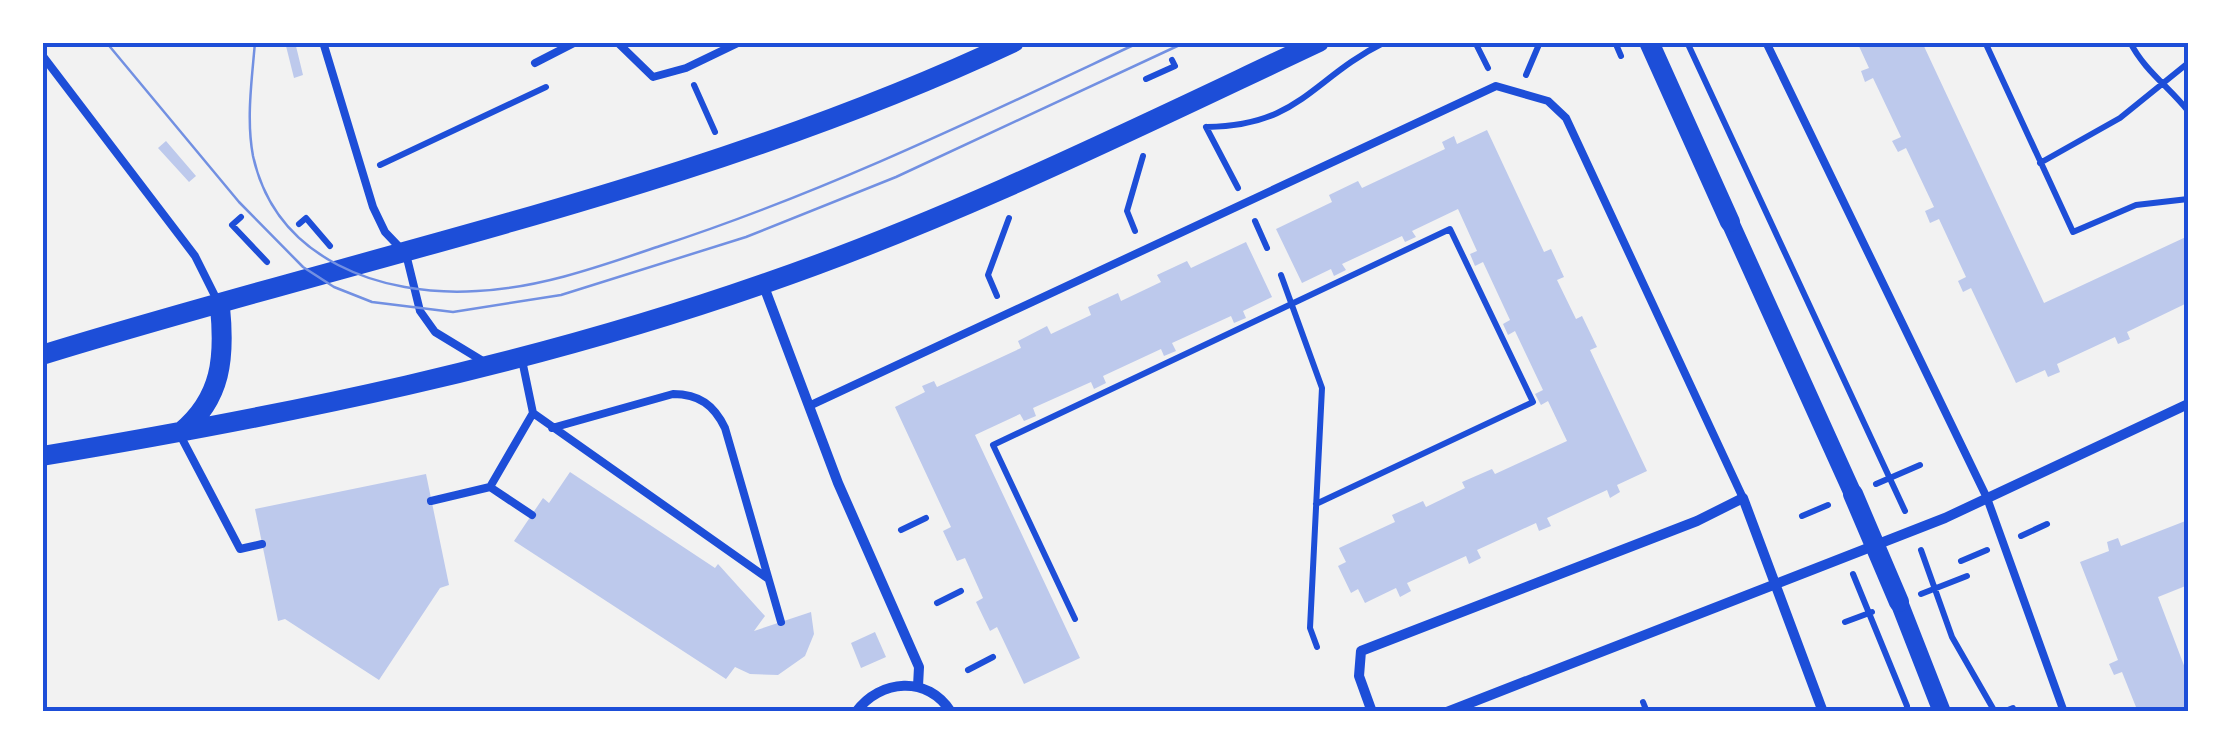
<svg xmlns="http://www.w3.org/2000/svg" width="2231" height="754" font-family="Barlow,sans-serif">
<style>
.building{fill:#bdc9ec}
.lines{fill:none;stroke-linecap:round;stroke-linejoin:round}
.path{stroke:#1d4ed8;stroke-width:6}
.service{stroke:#1d4ed8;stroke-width:8}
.minor{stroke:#1d4ed8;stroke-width:10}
.tertiary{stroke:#1d4ed8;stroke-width:18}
.secondary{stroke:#1d4ed8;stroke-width:20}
.tram{stroke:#7290e2;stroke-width:2.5}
.neatline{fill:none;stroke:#1d4ed8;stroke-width:4}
</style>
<rect width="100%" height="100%" fill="#f2f2f2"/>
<path class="building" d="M285,42H295L303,75L294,78Z
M1857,42H1922L2044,303L2188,236V311L2185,304L2127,332L2130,339L2118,344L2115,337L2057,364L2060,372L2048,377L2045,370L2016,383L1971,288L1963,292L1958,281L1966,277L1939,219L1930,223L1925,211L1934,207L1906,148L1898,152L1892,141L1901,137L1873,78L1865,82L1861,71L1869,68Z
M1487,130L1544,252L1551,249L1564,277L1557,280L1576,319L1582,316L1597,347L1590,350L1647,471L1617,485L1620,492L1610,498L1607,490L1547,518L1551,526L1539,531L1536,523L1477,550L1481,558L1469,564L1466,556L1407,583L1411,591L1400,597L1396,588L1365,603L1358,589L1351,593L1338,566L1346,562L1339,548L1395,522L1392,515L1423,501L1426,507L1465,488L1462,482L1492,469L1495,474L1567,441L1548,401L1541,405L1535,394L1543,390L1515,331L1508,335L1503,324L1510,320L1483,262L1475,266L1470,254L1477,251L1458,209L1412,231L1416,237L1405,242L1402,236L1342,264L1346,270L1334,276L1331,269L1302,283L1276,229L1332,202L1329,195L1358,181L1362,188L1445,149L1442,142L1454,136L1457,144Z
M166,141L196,176L189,182L158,148Z
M1246,242L1272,297L1243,311L1246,318L1234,323L1231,316L1172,343L1176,351L1164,356L1161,349L1103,376L1106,383L1094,389L1091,382L1033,408L1036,416L1024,421L1020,414L975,435L1080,658L1024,684L997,627L990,631L976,602L983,598L965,558L957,561L943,531L951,527L895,407L925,392L922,386L934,381L937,387L1021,348L1018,341L1047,326L1051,334L1091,315L1088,307L1118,293L1121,301L1161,282L1157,275L1187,261L1191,268Z
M570,472L715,568L718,564L765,616L754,631L811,612L814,634L805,656L778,675L750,674L735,667L726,679L514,541L543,498L549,503Z
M426,474L449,585L440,588L379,680L285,619L278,621L255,509Z
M2188,520V585L2158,597L2188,676V712H2138L2122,672L2114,675L2109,664L2118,660L2080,562L2109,551L2107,542L2118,538L2121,546Z
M875,632L886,657L861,668L851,643Z"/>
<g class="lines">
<path class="path" d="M1475,42L1488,68
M1615,42L1621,56
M1687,42L1905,511
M1985,42L2073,232L2136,205L2188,199
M2130,42C2144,70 2169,87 2188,111
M1526,75L1540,42
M1146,79L1175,66L1172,60
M694,85L715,132
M1206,127L1238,188
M1207,127C1300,126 1312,78 1385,42
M2040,163L2120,118L2188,63
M380,165L546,87
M241,217L232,225L267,262
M1255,221L1267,248
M299,224L306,218L330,246
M1135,231L1127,211L1143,156
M1281,275L1322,388L1310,628L1317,647
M997,296L988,275L1009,218
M1876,484L1920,465
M1802,516L1828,505
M901,530L926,518
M2021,536L2047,524
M1921,550L1952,637L1995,712
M1961,561L1987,550
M1853,574L1907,706
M1921,594L1967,576
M937,603L961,591
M1075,619L993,445L1450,229L1533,402L1316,504
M1845,622L1872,612
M968,670L993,657
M1643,702L1647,712
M2003,712L2013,708"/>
<path class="service" d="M323,42L373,207L385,232L406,254L420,311L435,332L486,363
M617,42L653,77L686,68L740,42
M1766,42L1987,498L2064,712
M42,55L195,256L218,302
M535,63L576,42
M809,406L1496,86L1548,101L1566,118L1743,498
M533,413L767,578
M552,428L673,394C699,394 714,405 725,428L781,622
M179,433L240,549L262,544
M490,487L532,515
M431,501L490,487L533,413L522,360"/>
<path class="minor" d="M763,284L838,483L919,667L918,686
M856,712C880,679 928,675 951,712
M1372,712L1359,676L1361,651L1697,521L1743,498L1823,712
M1447,712L1945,518L2188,404"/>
<path class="tertiary" d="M1730,222L1853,494
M1899,602L1942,712"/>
<path class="secondary" d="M1649,42L1730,222
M42,355C368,254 704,188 1014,42
M181,432C222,398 225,357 220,307
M42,456C288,415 528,366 763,284C955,218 1136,128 1319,42
M1853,494L1899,602"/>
<path class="tram" d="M106,42L239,202L303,267L334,287L372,302L453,312L561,295L746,237L896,177L1186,42
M255,42C252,79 246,119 253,156C276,260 381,297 477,291C540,288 601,266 660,246C826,192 982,116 1140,42"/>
</g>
<rect width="2231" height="754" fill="none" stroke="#ffffff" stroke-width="90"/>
<rect x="45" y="45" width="2141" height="664" class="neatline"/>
</svg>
